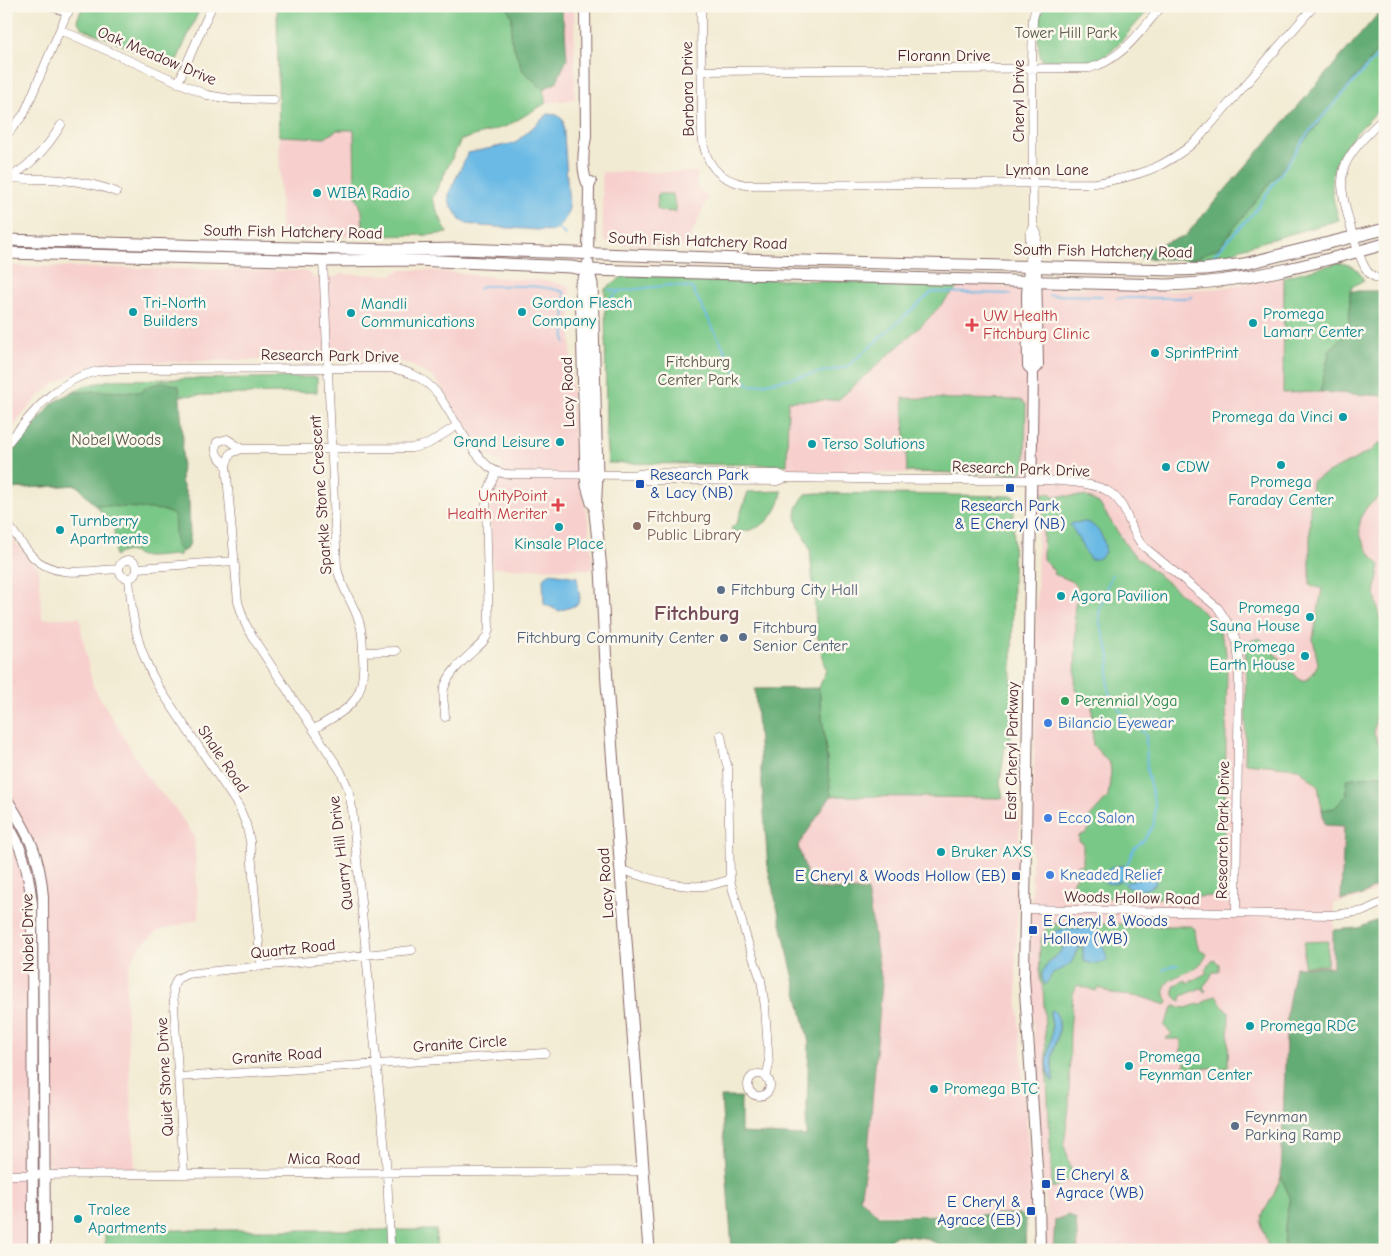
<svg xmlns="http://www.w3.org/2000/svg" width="1391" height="1256" font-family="'Comic Neue',sans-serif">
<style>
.built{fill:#f7d0ce}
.green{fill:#7ac887;stroke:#627459;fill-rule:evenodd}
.forest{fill:#63ac74;stroke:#566650}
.water{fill:#6abae5;stroke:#5a6c88}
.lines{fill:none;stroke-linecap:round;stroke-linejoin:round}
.stream{stroke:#6abae5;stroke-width:2}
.minor-casing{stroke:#856666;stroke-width:9}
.tertiary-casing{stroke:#856666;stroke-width:12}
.secondary-casing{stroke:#856666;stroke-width:13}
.minor{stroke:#fff;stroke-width:8}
.tertiary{stroke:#fff;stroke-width:10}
.secondary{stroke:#fff;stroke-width:11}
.culture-dot{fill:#0f9aa8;stroke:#fbf7ec;stroke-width:2}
.health-dot{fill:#e0444e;stroke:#fbf7ec;stroke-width:2}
.transit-dot{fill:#1a4fb4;stroke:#fbf7ec;stroke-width:2}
.education-dot{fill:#8d6e63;stroke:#fbf7ec;stroke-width:2}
.service-dot{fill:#5c6f8a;stroke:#fbf7ec;stroke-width:2}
.leisure-dot{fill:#2e9e5b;stroke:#fbf7ec;stroke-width:2}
.shop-dot{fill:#3f7fe0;stroke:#fbf7ec;stroke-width:2}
.labels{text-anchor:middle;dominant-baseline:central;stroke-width:5;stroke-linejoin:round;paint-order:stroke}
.park-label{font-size:16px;fill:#5b5a4b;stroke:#fbf7ec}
.street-label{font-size:16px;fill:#4a1f2b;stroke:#fbf7ec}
.culture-label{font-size:16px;fill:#0d838f;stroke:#fbf7ec;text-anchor:start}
.health-label{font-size:16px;fill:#be3a42;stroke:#fbf7ec;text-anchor:start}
.transit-label{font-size:16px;fill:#164399;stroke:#fbf7ec;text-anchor:start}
.education-label{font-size:16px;fill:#785e54;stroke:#fbf7ec;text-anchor:start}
.service-label{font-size:16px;fill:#4e5e75;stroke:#fbf7ec;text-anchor:start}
.leisure-label{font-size:16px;fill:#27864d;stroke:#fbf7ec;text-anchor:start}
.shop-label{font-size:16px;fill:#366cbe;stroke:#fbf7ec;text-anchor:start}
.district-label{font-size:21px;font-weight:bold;fill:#754a59;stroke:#fbf7ec}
</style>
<rect width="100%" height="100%" fill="#fbf7ec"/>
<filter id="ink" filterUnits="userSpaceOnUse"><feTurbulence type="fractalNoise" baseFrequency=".02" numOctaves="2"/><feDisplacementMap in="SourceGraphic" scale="10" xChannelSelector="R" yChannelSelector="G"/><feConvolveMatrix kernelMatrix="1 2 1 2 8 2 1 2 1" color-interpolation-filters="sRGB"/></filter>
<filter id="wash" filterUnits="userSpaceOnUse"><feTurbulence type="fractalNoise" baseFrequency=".0096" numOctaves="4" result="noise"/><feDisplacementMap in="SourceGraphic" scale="20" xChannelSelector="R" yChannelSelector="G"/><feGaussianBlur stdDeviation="1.12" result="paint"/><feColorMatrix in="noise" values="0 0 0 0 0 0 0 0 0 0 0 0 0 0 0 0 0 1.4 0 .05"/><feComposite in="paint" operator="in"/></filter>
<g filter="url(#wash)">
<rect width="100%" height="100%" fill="#f2ebd3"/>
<path class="built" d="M277,6H574L575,99L546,103L507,126L461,140L431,199L429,235L351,237L281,236Z
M602,172H698L696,181L698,189L708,198L686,246L611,244L605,241L603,238Z
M6,266L303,271L311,274L313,278L336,277L341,274L391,275L401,270H430L512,279L548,281L570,286L572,398L575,454L589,524L593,569L492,568L490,504L493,490L504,465L490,456L482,445L474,440L459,417L450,399L434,378L413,366L402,362L316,355L257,360L121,363L95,366L70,375L51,386L35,400L6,435Z
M1284,277L1283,392H1320L1385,396V882L1377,890L1363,897L1350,901L1334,903V1250H1047L1046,1214L1030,977L1039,475L787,472L788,401L838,400L923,324L960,285L980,284L1010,288H1099L1171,291L1221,288Z
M6,530L30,561L39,568L42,619L80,617L82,635L93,686L148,778L177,811L194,836L199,919L158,931L142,944L132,960L127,974L126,1004L135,1169L56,1168L49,1164H28V1250H6Z
M831,796L1020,798L1016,978L1033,1213L857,1214L868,1151L882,983L867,892L811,888L798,846Z"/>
<path class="green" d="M83,6H201L174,67L82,28L77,20Z
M277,6H507L512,17L511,40L523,71L543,89L546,103L507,126L461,140L432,199L447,233L429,235L364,236L362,211L355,193L354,130H337L325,138L279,136Z
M1042,6H1152L1112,51L1103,57L1087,61L1042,60C1035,48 1039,19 1042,6Z
M1385,41V104C1362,128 1328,153 1332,190C1333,200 1336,210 1339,220L1241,248L1227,256L1191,260L1218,247Z
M658,194H673L676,212L660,211L657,208Z
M1338,263C1352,264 1357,268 1364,280L1353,286L1350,291L1349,332L1330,350L1320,392L1283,393L1284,277Z
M625,275L960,285L923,324L838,400L788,401L787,465L608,463L606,439L605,289Z
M317,377V392L174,396L180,555C169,555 159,557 148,557C133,557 133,545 115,556L114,526L77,485L6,489L60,400L84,386L111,380Z
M903,398L1020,400L1026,404L1025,467L1023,471L1018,474L907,472Z
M1380,442L1384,450L1381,496C1377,499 1372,502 1368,506C1350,527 1364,549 1380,565L1375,594L1379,613L1385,625V671L1378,700L1374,733L1381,749L1385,752V774L1347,779V794L1335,808L1322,810L1318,786L1304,773L1297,768L1245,763L1246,659L1244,643L1260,638L1300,680H1307L1313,673L1318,664L1313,639L1322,589L1310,585V503L1312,481L1371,451Z
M782,491C779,517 759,533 733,532L731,528L737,523L748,492Z
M818,493L1014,496L1011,745L1005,746L1000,782L1003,798L831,796L819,688L826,670L817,634L810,549C801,526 786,518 806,494Z
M1043,493H1050L1052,496H1085L1099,503L1130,551L1210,618L1219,629L1225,646L1227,662L1224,893L1221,896L1127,899L1080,896L1078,894L1077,889H1073V880L1077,877V865H1083V843L1079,841V836L1086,833L1091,827L1089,818L1108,797L1111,771L1110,764L1093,745L1092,704L1078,694L1075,689L1076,623C1067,595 1098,588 1053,574L1054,571L1043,559C1044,536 1042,515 1043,493ZM1085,522C1101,528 1100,537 1105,552L1090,558L1083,548L1076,531Z
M1051,924H1123L1126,927L1131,929L1144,926H1191L1195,929C1196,939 1196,950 1207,954C1197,981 1152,970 1168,1002L1166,1005L1142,997L1112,994L1098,987L1096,991L1077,985L1073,994L1070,1032L1069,1107L1064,1145L1073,1175L1065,1183L1052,1188L1043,987L1040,981C1040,966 1036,931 1051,924ZM1092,927L1098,929L1103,944L1086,962L1083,957V946H1080L1064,968L1053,973L1048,962L1059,954L1066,942V939L1059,930ZM1053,1010C1067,1024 1053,1044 1052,1059C1051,1067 1054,1076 1053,1083C1041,1066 1052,1046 1052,1028C1052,1022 1050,1017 1050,1012Z
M1328,941L1327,965L1304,966V942Z
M1215,960L1219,964V972H1213L1210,978L1203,987L1206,991L1204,992L1201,988L1182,996L1181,1001C1173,998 1172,992 1175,985L1186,980L1187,983L1207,973L1205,970L1212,961Z
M1216,995L1226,1011H1229L1228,1068H1185V1053H1181V1039H1165L1172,1034L1164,1026L1174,1006L1186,1008L1198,1004L1199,1005Z
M1281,1177L1290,1197L1285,1225L1284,1249L1313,1250H1269L1261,1223L1262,1215L1273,1196Z
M105,1230H436L437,1250H105Z"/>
<path class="forest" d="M507,6H560L565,30L567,59L556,83L543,89L523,71L511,40L512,17Z
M1385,6V41L1218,248L1191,260L1121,257L1185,236Z
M1350,291H1385V396L1320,392L1330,349L1349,332Z
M164,382L179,386L183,439L181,481L189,502L190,542L188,548L182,552L176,546L174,515L162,510L95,505L77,485L6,489V459L53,403L70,393L93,391L141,392L148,386Z
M819,688L831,796L798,846L811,888L867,891L882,983L868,1151L860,1198L879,1216L1019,1214L1026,1218L1025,1250H951L924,1238L896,1235L883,1246L861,1250H732L721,1097H741V1133L806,1136L809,1043L768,868L755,689Z
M1385,774V879C1372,892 1359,898 1341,900L1344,826L1325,825L1322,810L1335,808L1347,794V779Z
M1385,917V1250L1284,1249L1285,1225L1290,1197L1281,1177L1287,1011L1295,967H1333V930L1358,928Z
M1068,1215L1076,1219L1078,1250H1053L1055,1220Z"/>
<path class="water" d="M548,114L557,115L563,120L569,207C567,218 562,225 553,231L482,226L468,224L460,220L449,202V193L468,153L515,143Z
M1085,522C1087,523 1090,523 1092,525C1105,533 1114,562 1090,559C1081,547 1079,537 1070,525L1073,523Z
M551,573L577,577L580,599L577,605L559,611L544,604L543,578Z
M1122,865L1126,867L1129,870C1122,880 1114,889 1101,880C1102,869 1113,867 1122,865Z
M1147,876L1155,878L1156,883C1148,891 1135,892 1126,886V883L1140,877Z
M1092,927L1098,929L1107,958L1106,962L1094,964L1086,962L1083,958V946H1080L1071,963L1064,968L1053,973L1045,985C1035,970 1053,961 1060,952C1062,949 1064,945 1066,942V938L1056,937L1052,933L1055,931L1059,930Z
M1053,1010C1067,1024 1053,1044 1052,1060C1051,1067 1054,1076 1053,1083C1041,1065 1052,1047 1052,1027C1052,1022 1050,1017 1050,1011Z"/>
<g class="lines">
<path class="stream" d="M558,228L566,236
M1213,256L1255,211L1309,132L1385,47
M479,289L483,286C510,286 538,284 564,292L565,342
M609,290L620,291L670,285L692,288L739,377L751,386L847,367L932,292L1010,294
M1049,295L1102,296
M611,297L619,292
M1117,298H1189L1192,296
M1112,575L1104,593L1099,614L1100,624L1110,655L1108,684L1109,692L1123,715L1142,730L1146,736L1147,772L1155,805L1154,824L1144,840L1134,848L1126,867
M1121,880L1126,883
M1163,970C1169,968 1172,965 1178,965"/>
</g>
</g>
<g filter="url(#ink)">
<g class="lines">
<defs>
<path id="minor" d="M51,6L68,13
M701,6L702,135C705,164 717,179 746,185L1095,183C1138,177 1165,168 1198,139L1314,6
M61,30L207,95L231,99L274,100
M701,71L1090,68C1122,60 1141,30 1162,6
M178,83L212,6
M1385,117C1371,130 1350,150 1344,168C1343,173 1342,179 1342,183C1342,199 1358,260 1368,272C1372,277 1379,279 1385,280
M6,136L24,114L70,6
M6,172L10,177C22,180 34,179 46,179C70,180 94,183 116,192
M9,178C32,164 47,148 61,125
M1033,226L1037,233L1036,267
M1029,267L1030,233L1033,226L1032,62L1033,19L1036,6
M6,445C31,415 54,382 94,372C107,369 120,369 133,369L389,368C410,371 424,378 438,394C451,413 471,452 488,466C494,471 500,473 506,474L633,475L646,473L778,474L787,478C846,479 904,480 962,480C996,481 1082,475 1109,492C1127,503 1129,529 1142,545L1218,608L1233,631L1237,644L1239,663L1236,913
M226,464C219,458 213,453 217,442L227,439L242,449
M633,475L646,480L777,481L787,478
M6,522C15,533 22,546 32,556C55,580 91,570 119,569
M119 569a9 9 0 1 1 18 0a9 9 0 1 1-18 0Z
M138,568L234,561
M129,578C132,621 137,648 158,686L239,807L246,824L250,841L261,966
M363,652L396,651
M445,717C445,708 442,698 444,689C449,670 470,655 483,642L487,636L489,629L486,504L488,491L496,472
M314,729C349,708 366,702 363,656C363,645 363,632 359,621C353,603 341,587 337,568L323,261
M721,735L725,758L728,768L730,880L748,943L761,980L765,1007L769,1065L766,1078
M621,870C649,878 681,890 711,885C717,884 724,881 730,880
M1025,909L1332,915L1364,911L1385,901
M748 1085a11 11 0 1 1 22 0a11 11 0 1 1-22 0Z
M179,1077L545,1053
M184,1174L173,988L177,979L187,974L412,950
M6,1175L643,1171
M393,1250L390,1242L387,1172L352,808L348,788L340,770L255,641L245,623L238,602L226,464L231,453L242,449L412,448L428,444L458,425"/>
<path id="tertiary" d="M585,6L586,137C583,152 581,173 589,187
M588,253L589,187L591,182
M1029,267L1027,294L1028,366L1033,371
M1036,267L1038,366L1033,371L1024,977L1039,1196L1040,1250
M6,798C29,834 40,855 43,897L45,1250
M6,822C24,849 28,871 32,903L33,1250"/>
<path id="secondary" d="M6,240L244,247L394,250L462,249L801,261L1174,270L1205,269L1244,264L1385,229
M6,253L323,261L416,260L571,267L588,270L1167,285C1242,283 1313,264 1385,244
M588,264V270L592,284L597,475L595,513L601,569L607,684L649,1250
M588,270L581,284L586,475L587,486L592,503"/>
</defs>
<use href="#minor" class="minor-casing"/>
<use href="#tertiary" class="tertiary-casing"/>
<use href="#secondary" class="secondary-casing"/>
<use href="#minor" class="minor"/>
<use href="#tertiary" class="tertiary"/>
<use href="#secondary" class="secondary"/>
</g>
</g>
<g class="culture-dot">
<circle cx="317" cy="193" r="5"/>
<circle cx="133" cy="312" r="5"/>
<circle cx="522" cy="312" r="5"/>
<circle cx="351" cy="313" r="5"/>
<circle cx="1253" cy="323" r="5"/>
<circle cx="1155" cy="353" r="5"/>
<circle cx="1343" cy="417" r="5"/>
<circle cx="560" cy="442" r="5"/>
<circle cx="812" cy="444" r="5"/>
<circle cx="1281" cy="465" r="5"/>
<circle cx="1166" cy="467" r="5"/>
<circle cx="559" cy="527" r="5"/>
<circle cx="60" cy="530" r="5"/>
<circle cx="1061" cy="596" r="5"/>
<circle cx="1310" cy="617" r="5"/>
<circle cx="1305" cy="656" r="5"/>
<circle cx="941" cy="852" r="5"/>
<circle cx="1250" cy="1026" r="5"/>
<circle cx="1129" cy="1066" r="5"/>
<circle cx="934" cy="1089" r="5"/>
<circle cx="78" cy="1219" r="5"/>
</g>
<g class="health-dot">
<path d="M969.5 317.5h5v5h5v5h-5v5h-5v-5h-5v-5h5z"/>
<path d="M555.5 497.5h5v5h5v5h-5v5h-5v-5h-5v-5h5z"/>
</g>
<g class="transit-dot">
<rect x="635" y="479" width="10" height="10" rx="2.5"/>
<rect x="1005" y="483" width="10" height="10" rx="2.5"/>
<rect x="1011" y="871" width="10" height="10" rx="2.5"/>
<rect x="1028" y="925" width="10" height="10" rx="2.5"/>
<rect x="1041" y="1179" width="10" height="10" rx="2.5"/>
<rect x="1026" y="1206" width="10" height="10" rx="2.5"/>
</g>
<circle class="education-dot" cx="637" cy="526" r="5"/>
<g class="service-dot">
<circle cx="721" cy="590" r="5"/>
<circle cx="743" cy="637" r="5"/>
<circle cx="724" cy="638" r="5"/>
<circle cx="1235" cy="1126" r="5"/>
</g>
<circle class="leisure-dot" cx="1065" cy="701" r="5"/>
<g class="shop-dot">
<circle cx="1048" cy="723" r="5"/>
<circle cx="1048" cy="818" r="5"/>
<circle cx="1050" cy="875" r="5"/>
</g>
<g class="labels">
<g class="park-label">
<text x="1066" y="33">Tower Hill Park</text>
<text x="698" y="362">Fitchburg<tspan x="698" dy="18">Center Park</tspan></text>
<text x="116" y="440">Nobel Woods</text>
</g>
<g class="street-label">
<text transform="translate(157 56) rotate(23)">Oak Meadow Drive</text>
<text x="944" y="56">Florann Drive</text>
<text transform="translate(688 89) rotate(-91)">Barbara Drive</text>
<text transform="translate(1019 101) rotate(-90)">Cheryl Drive</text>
<text x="1047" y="170">Lyman Lane</text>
<text transform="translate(293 232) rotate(1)">South Fish Hatchery Road</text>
<text transform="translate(698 241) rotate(2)">South Fish Hatchery Road</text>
<text transform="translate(1103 251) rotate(1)">South Fish Hatchery Road</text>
<text transform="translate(330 356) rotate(1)">Research Park Drive</text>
<text transform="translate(568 392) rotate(-92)">Lacy Road</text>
<text transform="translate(1021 469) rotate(2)">Research Park Drive</text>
<text transform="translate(321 495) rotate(-94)">Sparkle Stone Crescent</text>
<text transform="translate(1012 751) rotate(-89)">East Cheryl Parkway</text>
<text transform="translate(223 759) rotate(56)">Shale Road</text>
<text transform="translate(1223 830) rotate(-89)">Research Park Drive</text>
<text transform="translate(341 853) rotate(-97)">Quarry Hill Drive</text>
<text transform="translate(606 883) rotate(-94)">Lacy Road</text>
<text transform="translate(1132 898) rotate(1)">Woods Hollow Road</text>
<text transform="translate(28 933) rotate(-91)">Nobel Drive</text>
<text transform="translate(293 949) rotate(-6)">Quartz Road</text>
<text transform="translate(460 1044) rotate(-4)">Granite Circle</text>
<text transform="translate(277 1056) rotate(-4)">Granite Road</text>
<text transform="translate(165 1077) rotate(-93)">Quiet Stone Drive</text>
<text x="324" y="1159">Mica Road</text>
</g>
<g class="culture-label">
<text x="327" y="193">WIBA Radio</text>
<text x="143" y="303">Tri-North<tspan x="143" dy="18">Builders</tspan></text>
<text x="532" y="303">Gordon Flesch<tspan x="532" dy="18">Company</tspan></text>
<text x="361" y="304">Mandli<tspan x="361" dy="18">Communications</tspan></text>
<text x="1263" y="314">Promega<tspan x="1263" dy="18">Lamarr Center</tspan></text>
<text x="1165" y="353">SprintPrint</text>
<text x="1333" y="417" text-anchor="end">Promega da Vinci</text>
<text x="550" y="442" text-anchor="end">Grand Leisure</text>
<text x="822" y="444">Terso Solutions</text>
<text x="1176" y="467">CDW</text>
<text x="1281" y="482" text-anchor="middle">Promega<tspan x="1281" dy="18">Faraday Center</tspan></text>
<text x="70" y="521">Turnberry<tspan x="70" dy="18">Apartments</tspan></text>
<text x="559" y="544" text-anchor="middle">Kinsale Place</text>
<text x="1071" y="596">Agora Pavilion</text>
<text x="1300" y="608" text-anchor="end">Promega<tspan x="1300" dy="18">Sauna House</tspan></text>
<text x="1295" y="647" text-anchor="end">Promega<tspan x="1295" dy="18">Earth House</tspan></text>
<text x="951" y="852">Bruker AXS</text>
<text x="1260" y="1026">Promega RDC</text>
<text x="1139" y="1057">Promega<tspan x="1139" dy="18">Feynman Center</tspan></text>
<text x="944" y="1089">Promega BTC</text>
<text x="88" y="1210">Tralee<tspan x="88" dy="18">Apartments</tspan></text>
</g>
<g class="health-label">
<text x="983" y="316">UW Health<tspan x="983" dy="18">Fitchburg Clinic</tspan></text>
<text x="547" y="496" text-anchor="end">UnityPoint<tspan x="547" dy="18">Health Meriter</tspan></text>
</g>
<g class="transit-label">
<text x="650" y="475">Research Park<tspan x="650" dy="18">&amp; Lacy (NB)</tspan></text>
<text x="1010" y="506" text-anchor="middle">Research Park<tspan x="1010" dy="18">&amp; E Cheryl (NB)</tspan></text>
<text x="1006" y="876" text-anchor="end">E Cheryl &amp; Woods Hollow (EB)</text>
<text x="1043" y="921">E Cheryl &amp; Woods<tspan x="1043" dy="18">Hollow (WB)</tspan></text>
<text x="1056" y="1175">E Cheryl &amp;<tspan x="1056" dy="18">Agrace (WB)</tspan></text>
<text x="1021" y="1202" text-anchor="end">E Cheryl &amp;<tspan x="1021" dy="18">Agrace (EB)</tspan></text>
</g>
<g class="education-label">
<text x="647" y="517">Fitchburg<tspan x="647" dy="18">Public Library</tspan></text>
</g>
<g class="service-label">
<text x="731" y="590">Fitchburg City Hall</text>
<text x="753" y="628">Fitchburg<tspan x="753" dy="18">Senior Center</tspan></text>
<text x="714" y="638" text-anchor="end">Fitchburg Community Center</text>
<text x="1245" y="1117">Feynman<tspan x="1245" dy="18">Parking Ramp</tspan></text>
</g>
<g class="leisure-label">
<text x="1075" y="701">Perennial Yoga</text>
</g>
<g class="shop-label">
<text x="1058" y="723">Bilancio Eyewear</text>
<text x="1058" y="818">Ecco Salon</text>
<text x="1060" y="875">Kneaded Relief</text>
</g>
<g class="district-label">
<text x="697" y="613">Fitchburg</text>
</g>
</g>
<rect width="1391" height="1256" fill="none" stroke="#fbf7ec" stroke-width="25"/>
</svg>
